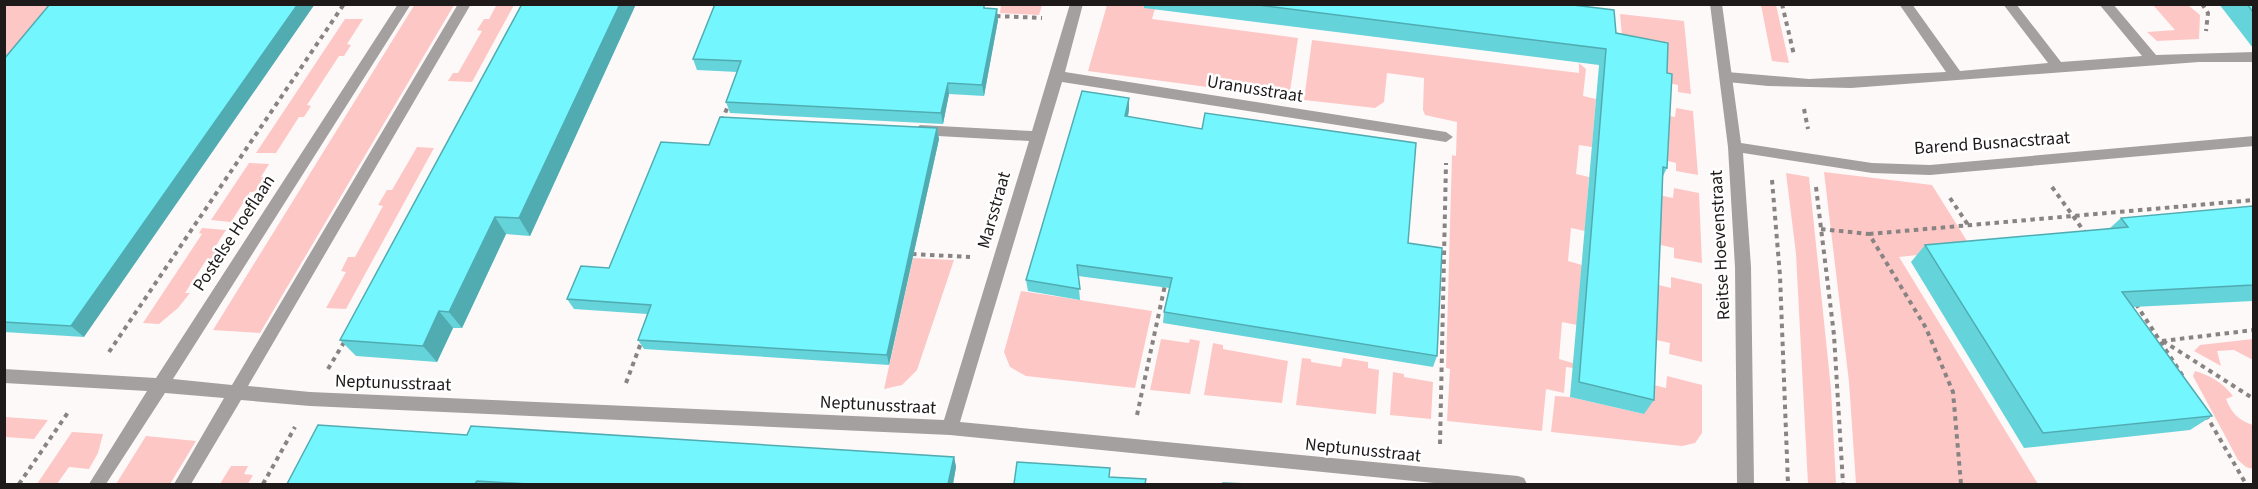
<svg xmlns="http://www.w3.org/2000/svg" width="2258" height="489" font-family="'Source Sans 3',sans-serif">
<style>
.green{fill:#fdc7c6}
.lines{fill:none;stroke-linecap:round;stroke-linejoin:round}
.path{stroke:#888484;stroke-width:4;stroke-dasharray:4.5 4.5;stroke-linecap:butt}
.service{fill:#a5a0a0;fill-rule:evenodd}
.minor{fill:#a5a0a0;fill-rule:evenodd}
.wall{fill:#64d4da}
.shaded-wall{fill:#51acb2}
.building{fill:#74f6fe;stroke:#51acb2;stroke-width:1.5}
.labels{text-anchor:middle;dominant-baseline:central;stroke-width:5;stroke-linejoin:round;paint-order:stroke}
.street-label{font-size:18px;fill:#1e1a1a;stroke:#fff}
</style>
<rect width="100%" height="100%" fill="#fef9f9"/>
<path class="green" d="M415,4L454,5L260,333L213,330Z
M497,4L514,5L472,82L448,81L453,73H458L482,31L477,30L484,19H489Z
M5,5H57L5,68Z
M1001,5V4L1042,5L1039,15L1000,13Z
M1107,5H1156L1152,19L1298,38L1289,98L1088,71Z
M1761,5H1776L1789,63L1772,61Z
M2153,5H2188L2200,15L2199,39L2157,41L2147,32L2175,30Z
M1620,14L1684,21L1691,94L1678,92V85L1659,81L1622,35Z
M345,19H363L347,44L351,45L344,56H339L307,105L311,106L304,117H299L276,153H256Z
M1312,40L1579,73V63L1586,69L1583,96L1596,99L1592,147L1579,145L1576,174L1589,177L1585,231L1571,228L1568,261L1582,265L1577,325L1562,322L1559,359L1573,363V368L1566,367L1564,393L1546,389L1542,431L1447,421L1450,369L1446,368L1452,155L1456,156L1457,122L1425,115L1423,110L1424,78L1387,73L1384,102L1375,108L1304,100Z
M1676,108L1693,111L1698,175L1676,171V163L1656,158L1658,114L1675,117Z
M417,147L434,148L346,309L326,308L346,272L341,271L348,257H355L383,206L378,205L387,190H392Z
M249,163L269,164L261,177H265L255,192H250L231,222L211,220Z
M1824,172L1932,185L1972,249L1899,257L2038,484H1856L1849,382Z
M1786,173L1809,177L1831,389L1836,484H1808L1796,254Z
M1674,188L1699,193L1702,263L1674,258V248L1652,243L1654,194L1673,198Z
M202,228L226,230L215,247H219L210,262H205L185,293H190L178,308L159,324L143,323L202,234L199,233Z
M913,258L954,260L917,370L902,385L884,389Z
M1671,277L1702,284V362L1669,354L1670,343L1647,338L1650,283L1671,288Z
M1021,291L1152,311L1135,388L1026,376L1010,367L1004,352Z
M1161,339L1189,343L1190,339L1200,341L1190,394L1150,390Z
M2253,339V360L2234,350L2217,351L2221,366L2194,351L2200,345Z
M1213,343L1223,345V349L1288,361L1282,403L1204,395Z
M1302,358L1311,359V362L1341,367L1343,358L1368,362V368L1379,370L1376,414L1296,405Z
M2195,371C2210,375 2224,384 2233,396L2226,399C2231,412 2239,421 2253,425V469L2246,467L2238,460L2193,376Z
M1393,372L1404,374V377L1433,382L1431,419L1390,415Z
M1667,376L1702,385V433L1695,443L1682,446L1551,432L1555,396L1570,397L1644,414L1646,383L1666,388Z
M5,417L48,420L34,439L5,437Z
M72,432L103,434L98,453L89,469L69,467L57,484H37Z
M146,436L196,441L170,484H116Z
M231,466H248L244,474L253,475L248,484H220Z"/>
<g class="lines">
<path class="path" d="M1782,4L1794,55
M2202,4L2208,13L2206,31
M996,16L1042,18
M1804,109L1808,129
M722,121L729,103
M1772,180L1780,276L1788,484
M1816,187L1834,335L1843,484
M2052,187L2086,234
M1950,198L1968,225
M1821,229L1869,234L1926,328L1953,392L1961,484
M1869,234L2254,200
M912,254L970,257
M2136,304L2184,378
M2162,341L2254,330
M2163,341L2254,399
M109,352L344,4
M328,369L346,339
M626,383L642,340
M1137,415L1165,285
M2206,415L2246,484
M1440,444L1446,163
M19,484L69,411
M263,484L295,427"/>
<path class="service" d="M1899,4H1912L1960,71L2048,63L2003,4H2016L2061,62L2142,56L2099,4H2113L2156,55L2254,52V62H2199L1851,88L1768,86L1727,82L1720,77L1727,72L1809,79L1946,72Z"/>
<path class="minor" d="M398,4H411L173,379L232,385L458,4H471L248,386L310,392L944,420L1029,141L920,135L913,130L920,125L1032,131L1070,4H1083L1065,72L1446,132L1453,137L1446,142L1062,82L960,422L1518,476L1524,478L1527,484H1444L950,435L310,406L241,400L191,484H174L224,398L165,393L106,484H89L147,391L4,383V369L156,378Z
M1710,4H1722L1741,143L1872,163L1930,165L2254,136V146L1930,175L1872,173L1743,153L1751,267L1754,484H1737L1735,267L1728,147Z"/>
</g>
<path class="wall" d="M522,4H636L530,236L506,234L462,328H453L437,362L356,356L340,340Z
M1144,4H1565L1616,33L1667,73V168L1663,176L1654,400L1644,414L1570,397L1599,65L1144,8Z
M2219,4H2253V48Z
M987,9L998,20L984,96L949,94L943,124L730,113L726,102L737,72L697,70L693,59Z
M4,59L84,337L4,332Z
M1129,110L1128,117L1408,243L1437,356L1433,367L1163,323L1164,312L1169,288L1078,276L1080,300L1028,291L1026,280Z
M937,128L939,139L889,365L644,349L638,340L647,314L574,309L567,299L609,268L709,145Z
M2253,206V301L2133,307L2212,416L2190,430L2024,448L1911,262L1925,245L2109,229L2121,218Z
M467,435L954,457L956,467L953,484H287Z"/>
<path class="shaded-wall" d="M298,4H315L84,337L71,326Z
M620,4H636L530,236L519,218Z
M997,9L998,20L984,96L982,85Z
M948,83L949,94L943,124L941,113Z
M1129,98V110L1125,128V116Z
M937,128L939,139L889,365L887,355Z
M495,217L506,234L462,328L449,312Z
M439,311L453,328L437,362L423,346Z
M954,457L956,467L953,484H948Z"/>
<path class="building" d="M50,4H298L71,326L4,322V59Z
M522,4H620L519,218L495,217L449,312L439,311L423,346L340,340Z
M715,4H984V8L997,9L982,85L948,83L941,113L726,102L741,61L693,59Z
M1250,4H1565L1614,10L1616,33L1668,43L1667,73L1672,74L1667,168L1663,167L1654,400L1579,382L1606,49Z
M2247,4H2253V12Z
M1082,91L1129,98L1125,116L1202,129L1205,113L1416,143L1408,243L1442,248L1437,356L1164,312L1172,278L1077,265L1080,289L1026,280Z
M720,117L937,128L887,355L638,340L651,305L567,299L581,266L609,268L661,142L709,145Z
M2253,206V285L2122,292L2212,416L2043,433L1925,245L2128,227L2121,218Z
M318,425L467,435L471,426L954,457L948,484H529L477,481L475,484H287Z
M1017,462L1110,468L1109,477L1146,479L1145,484H1014Z
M1223,483L1249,484H1223Z"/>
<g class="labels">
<g class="street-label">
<text transform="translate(1255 89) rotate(9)">Uranusstraat</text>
<text transform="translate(1992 143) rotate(-4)">Barend Busnacstraat</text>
<text transform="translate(994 210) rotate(-74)">Marsstraat</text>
<text transform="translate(234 233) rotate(-57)">Postelse Hoeflaan</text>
<text transform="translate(1720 245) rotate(-93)">Reitse Hoevenstraat</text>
<text transform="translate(393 383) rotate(2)">Neptunusstraat</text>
<text transform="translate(878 405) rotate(3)">Neptunusstraat</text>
<text transform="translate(1363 450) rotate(6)">Neptunusstraat</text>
</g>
</g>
<rect width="2258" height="489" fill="none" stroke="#1e1a1a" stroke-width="12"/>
</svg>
